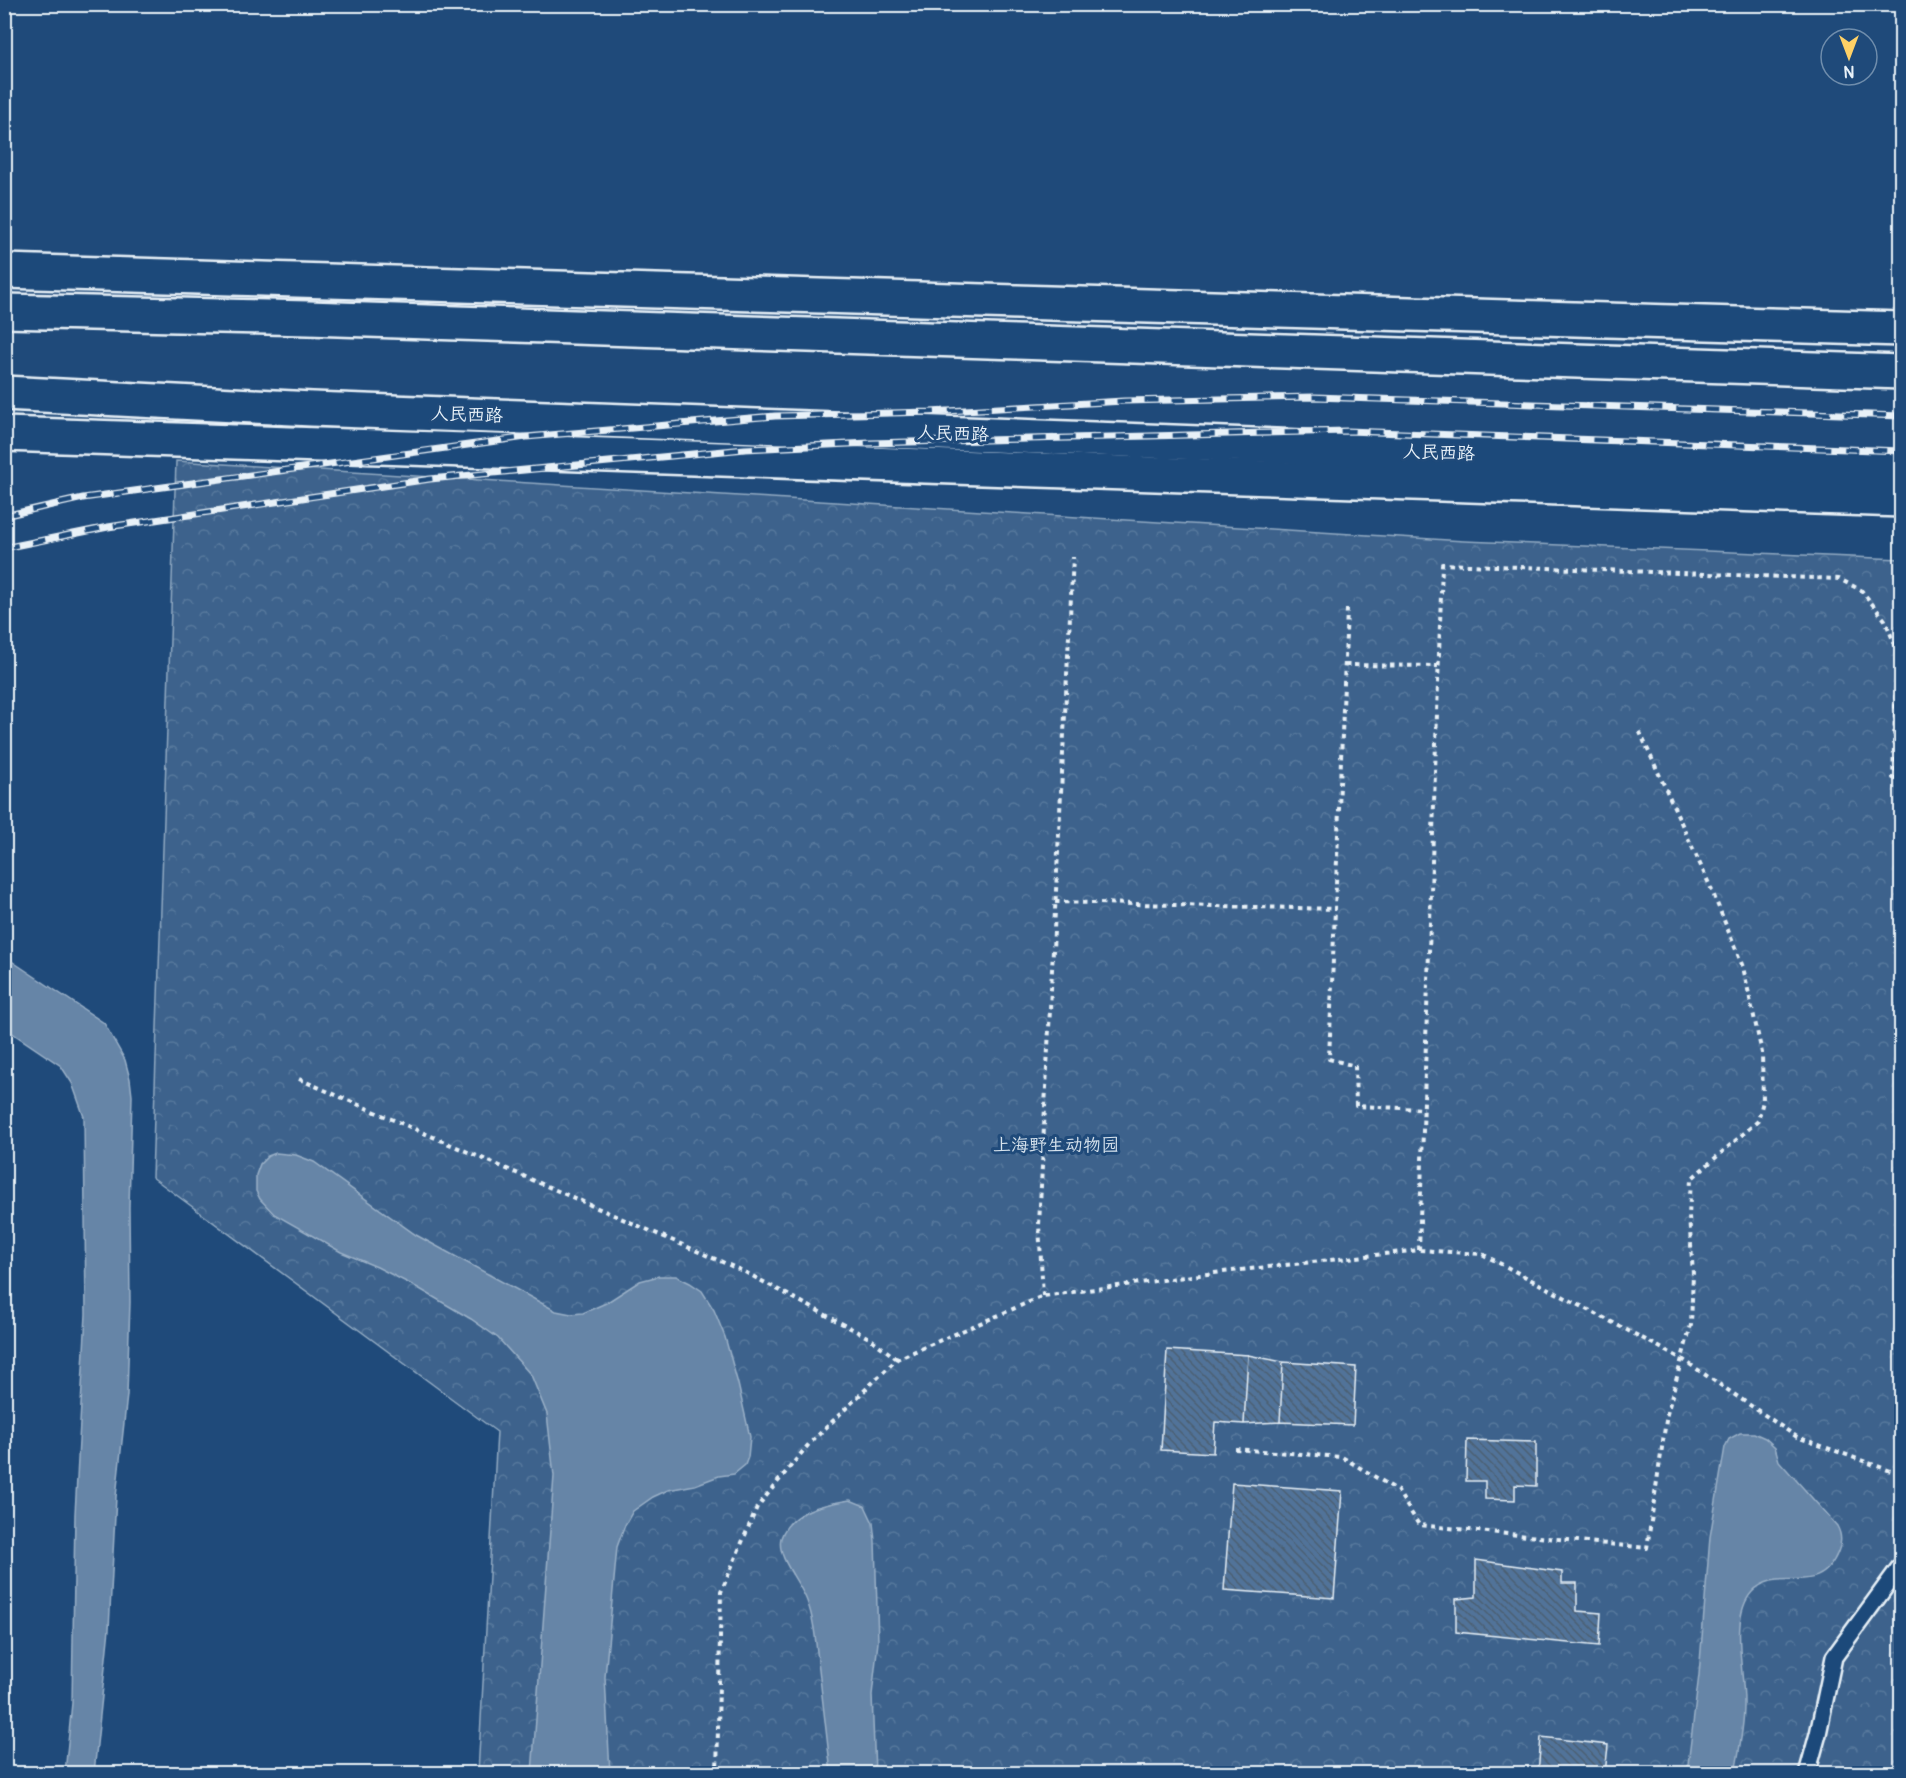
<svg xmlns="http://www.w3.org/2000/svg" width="1906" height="1778" font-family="Pangolin,'LXGW WenKai TC',sans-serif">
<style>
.forest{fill:url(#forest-crowns);stroke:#92aac2;stroke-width:1.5}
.water{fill:#6685a7;stroke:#9ab0c7;stroke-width:1.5}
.building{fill:url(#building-back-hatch);stroke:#e8f1f8;stroke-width:1.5}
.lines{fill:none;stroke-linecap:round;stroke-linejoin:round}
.service-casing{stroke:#e8f1f8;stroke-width:20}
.tertiary-casing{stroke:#e8f1f8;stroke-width:38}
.secondary-casing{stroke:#e8f1f8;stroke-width:38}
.path{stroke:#e8f1f8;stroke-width:4;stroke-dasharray:4.5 4.5;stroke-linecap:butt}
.service{stroke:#1f4a7a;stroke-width:15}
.tertiary{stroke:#1f4a7a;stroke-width:33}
.secondary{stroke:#1f4a7a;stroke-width:33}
.rail-casing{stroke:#e8f1f8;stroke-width:7}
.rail{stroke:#1f4a7a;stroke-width:4.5;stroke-dasharray:14;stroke-linecap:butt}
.labels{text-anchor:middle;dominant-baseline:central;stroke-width:6;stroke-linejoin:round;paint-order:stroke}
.street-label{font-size:18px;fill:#e8f1f8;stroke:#1f4a7a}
.park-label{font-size:18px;fill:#d7e3ed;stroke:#1f4a7a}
</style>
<defs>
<pattern id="forest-crowns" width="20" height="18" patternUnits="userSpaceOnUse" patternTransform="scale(1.5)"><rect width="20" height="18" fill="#3c628c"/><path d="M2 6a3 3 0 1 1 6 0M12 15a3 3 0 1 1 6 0" fill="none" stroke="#58799d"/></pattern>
<pattern id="building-back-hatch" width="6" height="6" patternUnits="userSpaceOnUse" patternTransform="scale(1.5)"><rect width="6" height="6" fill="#517399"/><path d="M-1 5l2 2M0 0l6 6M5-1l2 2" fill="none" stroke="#4c5e72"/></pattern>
</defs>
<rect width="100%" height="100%" fill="#1f4a7a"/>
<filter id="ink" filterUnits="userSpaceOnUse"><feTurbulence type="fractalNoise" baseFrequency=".0167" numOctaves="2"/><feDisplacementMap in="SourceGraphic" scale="12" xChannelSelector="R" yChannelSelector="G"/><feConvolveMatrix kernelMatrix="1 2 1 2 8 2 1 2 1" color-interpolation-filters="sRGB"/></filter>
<g filter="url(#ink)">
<path class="forest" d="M176,461L1464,541L1901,559V1773H478L497,1432L152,1177Z"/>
<path class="water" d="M4,956L104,1023L125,1060L130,1079L132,1096L129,1208L130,1302L127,1395L116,1497L109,1629L94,1773H65L72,1703L75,1514L86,1314L84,1117L72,1083L61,1066L5,1028Z
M276,1153L296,1155L314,1162L416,1235L556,1311L571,1314L583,1313L606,1303L640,1281L659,1276H676L690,1283L702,1291L714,1310L725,1337L738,1384L750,1437L748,1457L745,1465L734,1474L719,1476L695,1485L668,1490L653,1497L633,1511L625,1525L617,1547L605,1677L610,1773H532L554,1476L547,1414L531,1375L498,1338L471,1319L418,1288L377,1267L341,1252L274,1214L260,1199L256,1191V1175L260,1164L268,1156Z
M1740,1433H1754L1765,1438L1775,1447L1779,1461L1837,1526C1842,1535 1842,1543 1838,1552C1818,1601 1779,1563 1752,1592C1729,1617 1745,1673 1744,1705C1744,1728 1739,1751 1735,1773H1687L1699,1675L1710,1537L1725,1447L1729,1439Z
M850,1500L865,1506L873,1523L875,1541L878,1642L872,1695L875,1773H831C827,1739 823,1704 819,1669C816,1646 815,1622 807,1601C801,1583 776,1557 781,1538C790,1510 825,1504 850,1500Z"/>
<path class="building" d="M1167,1350L1248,1355L1244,1424L1215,1422L1213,1453L1161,1450Z
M1248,1355L1283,1362L1280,1422L1244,1424Z
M1283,1362L1356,1367L1353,1425L1280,1422Z
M1467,1440L1536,1442V1486L1515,1485V1500L1485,1499V1481H1466Z
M1232,1483L1342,1491L1334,1598L1224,1590Z
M1476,1560L1562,1572V1583H1577V1611L1601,1613L1599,1646L1456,1632V1599L1476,1597Z
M1541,1737L1608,1745L1605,1774H1538Z"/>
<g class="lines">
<defs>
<path id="service" d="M1807,1774L1818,1734L1834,1657L1902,1564"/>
<path id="tertiary" d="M4,271L1902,329
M4,434L1902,500"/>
<path id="secondary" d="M4,311L308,318L1902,372
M4,393L312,409L1902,470"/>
</defs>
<use href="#service" class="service-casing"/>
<use href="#tertiary" class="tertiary-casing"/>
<use href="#secondary" class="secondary-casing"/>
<path class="path" d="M1347,609L1329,1059L1355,1066L1356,1106L1424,1109
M1345,665L1438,666
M1055,902L1336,909
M299,1079L743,1271L871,1339L897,1359
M1419,1250L1442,564L1839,579L1861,590L1885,620L1897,650L1893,778L1902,780
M1043,1296L1039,1225L1073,557
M1235,1449L1342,1457L1397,1490L1419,1525L1647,1548L1667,1414L1691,1325L1693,1274L1689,1216L1691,1179L1758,1121L1763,1101L1762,1053L1743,967L1710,886L1638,728
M717,1774L721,1592L757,1507L809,1444L897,1359L1043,1296L1222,1272L1419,1250L1482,1254L1682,1359L1797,1437L1902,1475"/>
<use href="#service" class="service"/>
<use href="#tertiary" class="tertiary"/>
<use href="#secondary" class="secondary"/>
<defs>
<path id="rail" d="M4,516L83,498L526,437L775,416L930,412L1124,401L1314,397L1902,416
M4,548L108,527L430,479L745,449L870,443L1347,431L1902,451"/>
</defs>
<use href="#rail" class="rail-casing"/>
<use href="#rail" class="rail"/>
</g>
</g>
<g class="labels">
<g class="street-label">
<text transform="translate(467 415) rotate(2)">人民西路</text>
<text transform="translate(953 434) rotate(2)">人民西路</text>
<text transform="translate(1439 453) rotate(2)">人民西路</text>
</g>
<g class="park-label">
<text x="1056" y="1145">上海野生动物园</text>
</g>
</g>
<rect width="1906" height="1778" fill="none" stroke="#1f4a7a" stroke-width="24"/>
<rect x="12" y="12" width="1882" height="1754" fill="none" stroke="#e8f1f8" stroke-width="2" filter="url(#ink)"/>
<g transform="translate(1849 57) rotate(180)"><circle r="28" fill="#1f4a7a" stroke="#6f8dac" stroke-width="1.5"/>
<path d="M0-4.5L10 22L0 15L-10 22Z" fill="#ffd166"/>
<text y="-9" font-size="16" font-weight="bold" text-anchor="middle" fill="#e8f1f8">N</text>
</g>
</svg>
